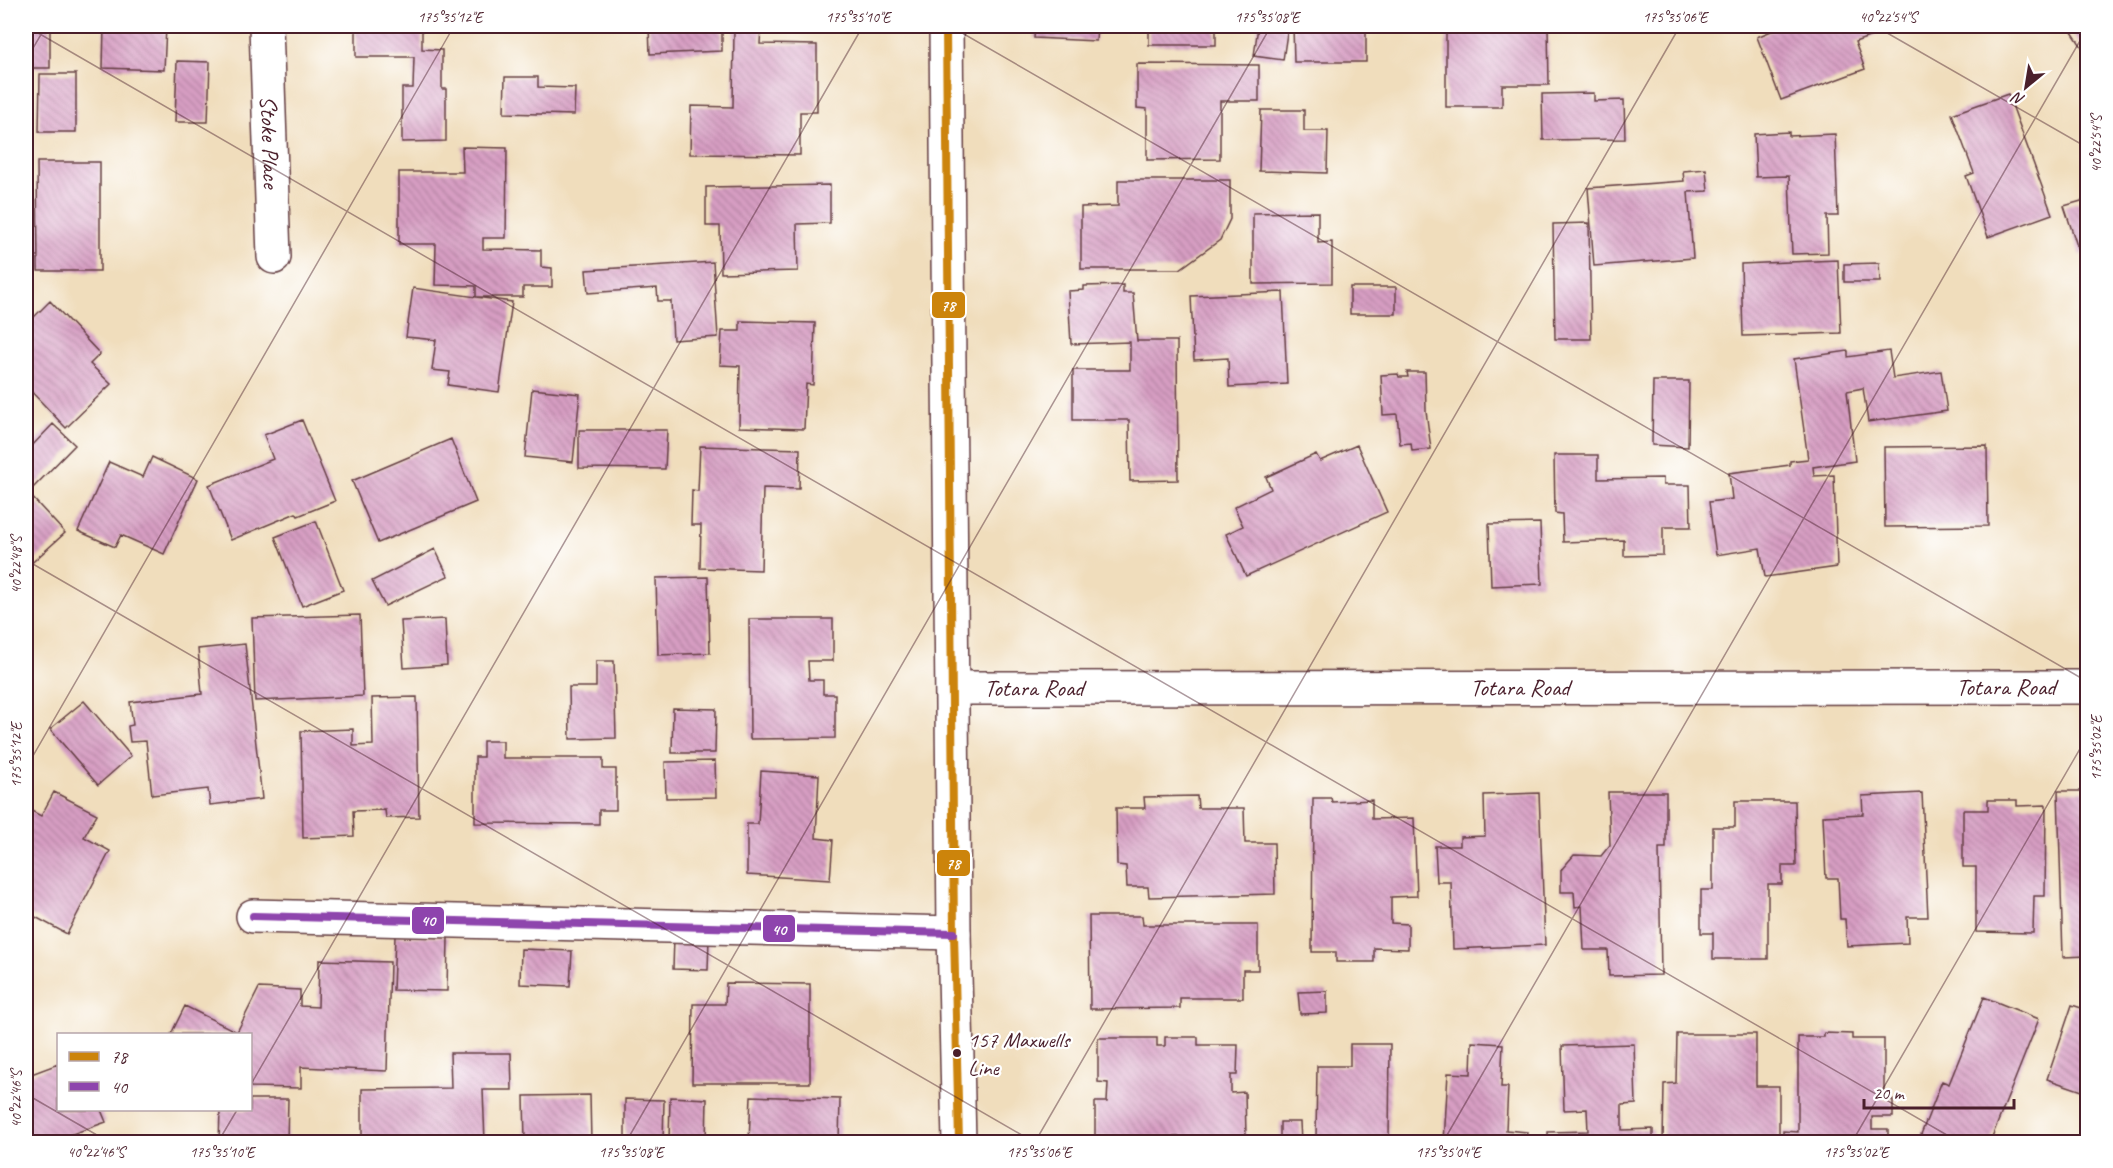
<svg xmlns="http://www.w3.org/2000/svg" width="2113" height="1168" font-family="Caveat,sans-serif">
<style>
.building{fill:url(#building-back-hatch)}
.lines{fill:none;stroke-linecap:round;stroke-linejoin:round}
.street-casing{stroke:#633c41;stroke-width:36}
.secondary-casing{stroke:#633c41;stroke-width:36}
.street{stroke:#fff;stroke-width:33}
.secondary{stroke:#fff;stroke-width:33}
.bus-1-casing{stroke:#fff;stroke-width:12}
.bus-2-casing{stroke:#fff;stroke-width:12}
.bus-1{stroke:#cc840b;stroke-width:8}
.bus-2{stroke:#8e44ad;stroke-width:8}
.ticks{fill:none;stroke:#4a1f2b;stroke-width:1.5;stroke-opacity:0.45}
.bus-dot{fill:#4a1f2b;stroke:#fff;stroke-width:2}
.labels{text-anchor:middle;dominant-baseline:central;stroke-width:4.5;stroke-linejoin:round;paint-order:stroke}
.bus-label{font-size:22px;fill:#4a1f2b;stroke:#fff;text-anchor:start}
.street-label{font-size:24px;fill:#4a1f2b;stroke:#fff}
.line-badge{stroke:#fff;stroke-width:2}
.badge-label{font-size:16px;text-anchor:middle;font-weight:bold;fill:#fff}
.neatline{fill:none;stroke:#4a1f2b;stroke-width:2}
.ticks-label{font-size:15px;text-anchor:middle;fill:#4a1f2b}
</style>
<defs>
<pattern id="building-back-hatch" width="6" height="6" patternUnits="userSpaceOnUse" patternTransform="scale(1.5)"><rect width="6" height="6" fill="#d79ec3"/><path d="M-1 5l2 2M0 0l6 6M5-1l2 2" fill="none" stroke="#b0809f"/></pattern>
</defs>
<rect width="100%" height="100%" fill="#fff"/>
<filter id="ink" filterUnits="userSpaceOnUse"><feTurbulence type="fractalNoise" baseFrequency=".0167" numOctaves="2"/><feDisplacementMap in="SourceGraphic" scale="12" xChannelSelector="R" yChannelSelector="G"/><feConvolveMatrix kernelMatrix="1 2 1 2 8 2 1 2 1" color-interpolation-filters="sRGB"/></filter>
<filter id="wash" filterUnits="userSpaceOnUse"><feTurbulence type="fractalNoise" baseFrequency=".008" numOctaves="4" result="noise"/><feDisplacementMap in="SourceGraphic" scale="24" xChannelSelector="R" yChannelSelector="G"/><feGaussianBlur stdDeviation="1.35" result="paint"/><feColorMatrix in="noise" values="0 0 0 0 0 0 0 0 0 0 0 0 0 0 0 0 0 1.4 0 .05"/><feComposite in="paint" operator="in"/></filter>
<g filter="url(#wash)">
<rect width="100%" height="100%" fill="#f0ddbc"/>
<g id="blocks">
<path class="building" d="M26,26H50V68H26Z
M104,26H166L164,70L103,68Z
M356,26H422V49L442,50V89H446V141L402,142V88H413L414,57H356Z
M649,26H722V51L650,54Z
M1035,26H1097L1096,41L1034,38Z
M1149,26H1216V45H1149Z
M1258,26H1288L1283,60L1254,56Z
M1293,26H1366V62H1294Z
M1446,26H1548L1549,85H1502V107H1446Z
M1775,26H1900L1855,42L1865,69L1781,100L1757,37L1776,29Z
M2068,26H2088V56Z
M734,27H761L760,44L817,45V112H800V155L690,154L691,106L733,107Z
M177,61L210,62L208,122H175Z
M1137,64L1259,65V101H1220V159L1147,160V109L1137,108Z
M40,74H76V132H39Z
M505,77H538V87L575,88L574,115L504,113Z
M1594,93V101L1624,100L1625,139L1543,140L1542,94Z
M2008,94L2052,214L1988,237L1966,176L1974,173L1952,114Z
M1261,110H1304V131H1328L1327,173L1259,171Z
M1789,132V136L1835,134L1838,216H1827L1828,253L1792,254L1789,176L1756,177L1754,134Z
M462,147L507,148L506,238H483V249L541,250V267L552,268V287H523V297H476L512,302L499,392L448,385L450,372L432,370L436,340L406,337L413,288L476,297V286L435,285L436,244H399V172H463Z
M37,162H100V271H38Z
M1706,169L1708,191L1688,192L1693,258L1594,266L1588,188L1684,181L1683,171Z
M1118,180H1230V219L1220,240L1180,269H1081V207L1118,206Z
M830,185V223L797,224L798,271L721,273L720,226H706V187Z
M2088,199V252L2080,255L2064,206Z
M1318,212V243L1332,242V283L1253,284V213Z
M1589,223L1591,339H1555L1553,224Z
M1838,260L1841,333L1743,336L1741,264Z
M713,262L718,337L673,340L671,301H658L657,288L588,293L586,270Z
M1879,263L1880,282H1844V264Z
M1123,285V293H1133L1137,341H1177L1178,480L1130,481L1129,420H1073V370H1130V342L1071,344L1068,291L1084,290V286Z
M1350,287H1396V314H1350Z
M1283,292L1287,384L1229,387L1228,358L1194,360L1191,296Z
M50,301L100,354L90,364L111,384L66,428L26,386V325Z
M740,321L815,323L813,385L806,384L804,429L739,427L740,366L720,365L722,331H740Z
M1848,351V357L1889,351L1893,378L1941,371L1947,411L1868,422L1863,388L1847,391L1855,461L1813,467L1814,476L1834,475L1837,567L1765,577L1760,548L1716,555L1709,502L1732,499L1729,473L1790,465V461L1808,459L1794,359Z
M1407,372H1425L1426,411L1431,449L1412,451L1411,443L1400,444L1397,414L1383,415L1381,375L1398,374L1399,377H1408Z
M1653,381H1689L1688,447L1652,445Z
M532,389L580,394L573,462L525,457Z
M302,420L335,501L298,516L296,513L231,540L209,485L273,459L264,435Z
M53,424L75,445L28,493L65,533L26,568V452Z
M579,430H667L665,469L579,468Z
M451,439L476,502L378,543L352,481Z
M1357,445L1387,512L1246,576L1226,534L1243,526L1234,507L1271,489L1266,477L1316,454L1320,461Z
M700,446L800,449L799,489L763,488L761,570L700,568L701,525H691L692,490L698,491Z
M1987,446L1988,526L1885,527L1884,447Z
M1554,455H1598V479L1663,478V485H1690L1691,527H1663V555L1624,556V540L1563,542L1562,514L1555,513Z
M152,457L198,479L164,554L121,535L115,547L78,531L109,462L143,477Z
M316,521L343,590L302,606L275,537Z
M1540,523L1542,584L1491,586L1489,524Z
M435,549L448,576L385,606L372,581Z
M708,577L710,653L658,655L656,578Z
M360,615L363,696L255,701L252,618Z
M445,619L447,665L404,668L401,621Z
M749,619H833V661H808L809,680H823V694H835V738L750,739Z
M245,644L262,799L210,805L208,789L152,795L146,741L130,742L128,726L133,725L130,702L202,694L198,649Z
M596,661H614L616,738L570,739L569,687H596Z
M417,697L419,817L386,818L385,810L353,811L354,836L303,838L301,731L353,729V746L373,745L372,698Z
M84,701L131,756L98,785L50,729Z
M673,708L716,709L715,753H672Z
M483,741H503V758H603V769H616V810H599V824L475,823V757H483Z
M715,761L716,797L666,798L665,762Z
M761,771L819,775L816,838L833,840L830,880L747,875V824H758Z
M2058,791H2088V956L2063,957Z
M54,792L97,814L84,837L110,851L67,934L26,912V808L41,816Z
M1608,792H1666V848H1659L1661,975L1609,976L1608,950H1584L1582,906L1575,907L1574,892H1561V870L1574,855L1601,856L1610,845Z
M1539,793L1545,945L1453,949L1451,882H1437L1435,846H1460V837L1485,836L1484,795Z
M1922,793L1928,917H1907L1908,943L1847,946L1845,919H1840L1838,878H1826L1823,816L1863,814L1862,796Z
M1197,796L1198,808H1244L1245,843H1274L1275,894L1149,897L1148,887H1127L1126,866L1117,865L1116,808H1145L1144,797Z
M1313,798H1331L1332,802L1372,800V819L1414,818L1417,896L1391,897V923L1408,924V949L1374,948V962H1336V952H1312Z
M1988,800H2017V806L2046,805L2045,896H2034L2033,933L1976,932V867H1963V810H1988Z
M1735,801H1795L1796,866H1782V884H1768V959H1713V933H1701V890H1713V827H1735Z
M1089,916H1142L1143,925H1258V970H1243V998H1180V1008L1090,1009Z
M395,936L448,937L447,991L393,990Z
M674,937L709,938L708,970L673,969Z
M521,949L572,951L570,986L520,984Z
M319,960L390,962L387,1071L301,1067V1088L250,1087V1034H171L185,1006L237,1032L259,988L300,990V1006L318,1007Z
M726,983L810,984V1083H692L693,1004H725Z
M1327,991V1013L1300,1014L1298,992Z
M1984,997L2039,1019L1990,1142H1918L1942,1081L1949,1084Z
M2072,1005L2088,1010V1093L2047,1079Z
M1824,1033L1852,1034V1039H1884V1100H1893V1117H1872V1129H1888V1142H1783V1131L1798,1132V1037H1824Z
M1677,1034H1756V1086H1779V1142H1663L1664,1084L1676,1083Z
M1165,1037H1198V1045H1238L1237,1075H1231V1093L1245,1092L1246,1137H1095V1102H1107L1108,1083L1098,1082V1038H1157V1046H1165Z
M1472,1042L1503,1044L1501,1087H1508L1506,1130L1527,1132L1526,1142H1444L1448,1073L1471,1074Z
M1350,1044H1390L1389,1140H1403V1142H1305V1139H1316L1317,1066H1350Z
M1634,1044L1636,1104L1622,1105V1130L1653,1129V1142H1548V1132L1588,1131L1587,1109L1564,1110L1562,1046Z
M450,1053H511L512,1090H483L485,1142H362V1089L451,1088Z
M58,1064V1110H101L106,1122L50,1142H26V1076Z
M590,1095L591,1142H525L524,1096Z
M751,1096L840,1099L839,1142H749Z
M670,1097L707,1099L706,1142H669Z
M250,1099H288L287,1142H219L220,1110H250Z
M625,1099L664,1100L663,1142H625Z
M1280,1122H1300L1301,1142H1280Z"/>
</g>
</g>
<g filter="url(#ink)">
<use href="#blocks" fill-opacity="0" stroke="#633c41" stroke-width="1.5"/>
<g class="lines">
<defs>
<g id="street">
<path id="s1" d="M266,26L274,257"/>
<path id="s2" d="M953,688L2088,687"/>
<path d="M253,916L954,933"/>
</g>
<path id="secondary" d="M946,26L954,933L959,1142"/>
</defs>
<use href="#street" class="street-casing"/>
<use href="#secondary" class="secondary-casing"/>
<use href="#street" class="street"/>
<use href="#secondary" class="secondary"/>
<defs>
<path id="bus-1" d="M946,26L954,933L959,1142"/>
<path id="bus-2" d="M253,916L954,933"/>
</defs>
<use href="#bus-1" class="bus-1-casing"/>
<use href="#bus-2" class="bus-2-casing"/>
<use href="#bus-1" class="bus-1"/>
<use href="#bus-2" class="bus-2"/>
</g>
</g>
<path class="ticks" d="M26,26L1959,1142M950,26L2088,682M1875,26L2088,148M26,60L46,26M26,560L1034,1142M26,768L454,26M250,1086L863,26M26,1094L109,1142M218,1142L237,1110M626,1142L1271,26M1035,1142L1680,26M1443,1142L2088,27M1852,1142L2088,735"/>
<circle class="bus-dot" cx="957" cy="1053" r="5"/>
<g class="labels">
<g class="bus-label">
<text x="968" y="1040">157 Maxwells<tspan x="968" dy="28">Line</tspan></text>
</g>
<g class="street-label">
<text stroke="none"><textPath href="#s1" startOffset="116">Stoke Place</textPath></text>
<text stroke="none"><textPath href="#s2" startOffset="567">Totara Road</textPath></text>
<text stroke="none"><textPath href="#s2" startOffset="1053">Totara Road</textPath></text>
<text stroke="none"><textPath href="#s2" startOffset="81">Totara Road</textPath></text>
</g>
</g>
<g class="line-badge">
<rect x="931" y="291" width="35" height="28" rx="6" fill="#cc840b"/>
<rect x="936" y="849" width="35" height="28" rx="6" fill="#cc840b"/>
<rect x="411" y="906" width="34" height="29" rx="6" fill="#8e44ad"/>
<rect x="762" y="914" width="34" height="29" rx="6" fill="#8e44ad"/>
</g>
<g class="badge-label">
<text x="948" y="311">78</text>
<text x="953" y="869">78</text>
<text x="428" y="926">40</text>
<text x="779" y="935">40</text>
</g>
<rect width="2113" height="1168" fill="none" stroke="#fff" stroke-width="66"/>
<rect x="57" y="1033" width="195" height="78" fill="#ffffff" stroke="#b7a5aa" stroke-width="1.5"/>
<rect x="69" y="1052" width="30" height="9" fill="#cc840b" stroke="#b7a5aa" stroke-width="1.5"/>
<text x="111" y="1063" font-size="18" fill="#4a1f2b">78</text>
<rect x="69" y="1082" width="30" height="9" fill="#8e44ad" stroke="#b7a5aa" stroke-width="1.5"/>
<text x="111" y="1093" font-size="18" fill="#4a1f2b">40</text>
<g transform="translate(2026 87) rotate(210)" stroke="#ffffff" stroke-width="4.5" paint-order="stroke">
<path d="M0-4.5L10 22L0 15L-10 22Z" fill="#4a1f2b"/>
<text y="-9" font-size="16" font-weight="bold" text-anchor="middle" fill="#4a1f2b">N</text>
</g>
<path d="M1864 1099v9h150v-9" fill="none" stroke="#4a1f2b" stroke-width="3"/>
<text x="1873" y="1099" font-size="18" fill="#4a1f2b" stroke="#ffffff" stroke-width="4.5" paint-order="stroke">20 m</text>
<rect x="33" y="33" width="2047" height="1102" class="neatline"/>
<g class="ticks-label">
<text x="450" y="22">175°35'12"E</text>
<text x="858" y="22">175°35'10"E</text>
<text x="1267" y="22">175°35'08"E</text>
<text x="1675" y="22">175°35'06"E</text>
<text x="1888" y="22">40°22'54"S</text>
<text transform="translate(2096 144) rotate(-90)" y="5">40°22'54"S</text>
<text transform="translate(16 565) rotate(-90)" y="5">40°22'48"S</text>
<text transform="translate(2096 748) rotate(-90)" y="5">175°35'02"E</text>
<text transform="translate(16 755) rotate(-90)" y="5">175°35'12"E</text>
<text transform="translate(16 1099) rotate(-90)" y="5">40°22'46"S</text>
<text x="96" y="1157">40°22'46"S</text>
<text x="222" y="1157">175°35'10"E</text>
<text x="631" y="1157">175°35'08"E</text>
<text x="1039" y="1157">175°35'06"E</text>
<text x="1448" y="1157">175°35'04"E</text>
<text x="1856" y="1157">175°35'02"E</text>
</g>
</svg>
